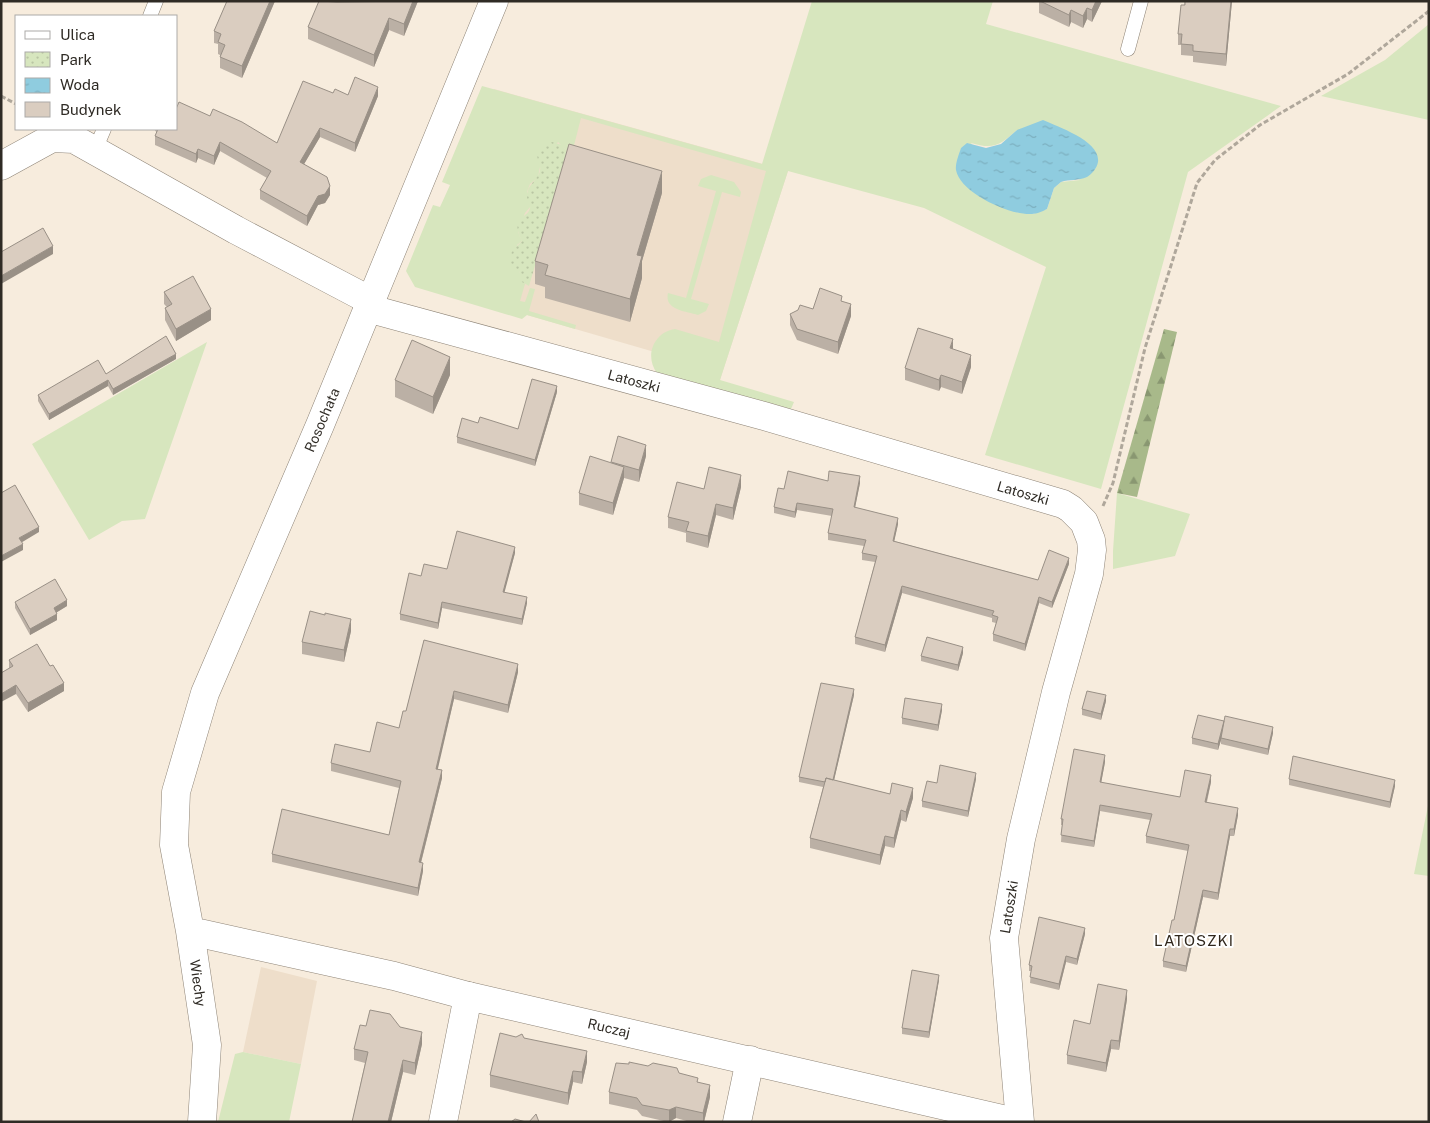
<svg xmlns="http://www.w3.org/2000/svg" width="1430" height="1123" font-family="'Public Sans',sans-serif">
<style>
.built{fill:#eedeca}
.green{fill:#d7e6be;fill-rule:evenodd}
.forest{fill:url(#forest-firs)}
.park{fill:url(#park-dots)}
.water{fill:url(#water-ripples)}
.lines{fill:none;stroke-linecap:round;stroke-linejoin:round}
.service-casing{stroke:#8e8477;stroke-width:15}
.minor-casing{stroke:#8e8477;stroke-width:29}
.tertiary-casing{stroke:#8e8477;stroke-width:29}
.path{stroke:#afa79b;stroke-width:3;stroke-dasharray:5 2.5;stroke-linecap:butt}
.service{stroke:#fff;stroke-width:14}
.minor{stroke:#fff;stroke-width:28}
.tertiary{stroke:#fff;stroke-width:28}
.wall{fill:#bbb0a5}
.shaded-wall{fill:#999086}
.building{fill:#dacdc0;stroke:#999086}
.labels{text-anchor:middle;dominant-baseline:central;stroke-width:4;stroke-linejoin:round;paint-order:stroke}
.street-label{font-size:14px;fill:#2f2b25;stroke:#fff}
.neighbourhood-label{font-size:15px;letter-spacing:1px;fill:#30271c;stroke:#fff}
</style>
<defs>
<pattern id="forest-firs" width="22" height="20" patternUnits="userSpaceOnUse" patternTransform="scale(1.25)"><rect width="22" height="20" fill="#a8b98a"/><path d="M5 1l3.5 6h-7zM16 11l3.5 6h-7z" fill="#899771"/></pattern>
<pattern id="park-dots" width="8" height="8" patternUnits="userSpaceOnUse" patternTransform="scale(1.25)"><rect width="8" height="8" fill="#d7e6be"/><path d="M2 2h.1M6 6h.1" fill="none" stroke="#b9c5a3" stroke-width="1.8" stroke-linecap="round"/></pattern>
<pattern id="water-ripples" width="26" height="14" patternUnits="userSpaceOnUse" patternTransform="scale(1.25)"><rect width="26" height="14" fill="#8fccdf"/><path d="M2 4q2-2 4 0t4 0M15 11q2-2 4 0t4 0" fill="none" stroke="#7cafbf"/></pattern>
</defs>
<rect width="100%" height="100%" fill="#f7ecdd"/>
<path class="built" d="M494,89L788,171L720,380L658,353L417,283Z
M261,967L317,981L301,1064L243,1052Z"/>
<path class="green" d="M812,1H993L986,24L1281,106L1188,172L1101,489L985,455L1046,267L924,208L788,171L720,380L794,402L791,409L657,373C644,356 654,332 675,329L719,342L766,171L581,118L570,161L567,151L558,142L540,167L538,177L530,184L527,192L531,206L525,213L518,232L522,241L517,245L519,271L525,284L520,301L525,302L530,288L535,289L529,311L576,325L575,329L527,315L522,319L415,287L406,271L433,205L440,207L450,185L442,182L482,86L762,164ZM1017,130L1080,180L1061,182L1054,188L1047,209L1033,214L1015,212L971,143C994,150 1000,145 1017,130Z
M1429,24V120L1321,96L1385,60Z
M711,175L734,182L741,192L740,197L722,192L691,299L709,304L706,311L698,315C685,311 664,310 668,293L686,298L716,191L698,186L701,179Z
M207,342L145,519L122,521L89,540L32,444Z
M1117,493L1190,514L1175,556L1113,569V551Z
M1429,801V876L1414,874Z
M243,1052L301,1064L289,1122H218L235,1054Z"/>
<path class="forest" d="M1164,329L1177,332L1137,497L1117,493Z"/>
<path class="park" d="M552,142L562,145L568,153L529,286L522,282L519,271L511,265C508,251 514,250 522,241C509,215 527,220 530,208C531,204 526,199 527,194C528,183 542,177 540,167C539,163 538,160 537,156L546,144Z"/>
<path class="water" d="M1043,120C1058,127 1101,141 1098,162C1097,168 1092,174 1087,177C1078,181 1070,179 1061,182L1054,188L1047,209C1043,211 1037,214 1032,214C1011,216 960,193 956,170C955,164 959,154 961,148L967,143L986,148L1001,144L1017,130Z"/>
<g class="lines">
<defs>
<path id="service" d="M150,16L156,1
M1128,49L1141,1
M95,150L104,129"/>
<path id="minor" d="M1,166L52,138L74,139L236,230L371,301
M367,308L764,416L1063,504L1071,509L1084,522L1091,540L1092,550L1089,574L1056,692L1021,839L1004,938L1020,1122
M443,1122L468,996
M737,1122L750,1060"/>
<path id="tertiary" d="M190,931L394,976L468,996L1015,1122
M202,1122L207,1045L190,931L174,845L176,792L205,693L320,425L494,1"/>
</defs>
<use href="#service" class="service-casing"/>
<use href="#minor" class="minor-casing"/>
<use href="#tertiary" class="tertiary-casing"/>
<path class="path" d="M1,96L16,104
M1103,506L1113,483L1145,348L1197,183L1215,160L1260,125L1348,74L1429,11"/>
<use href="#service" class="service"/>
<use href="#minor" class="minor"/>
<use href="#tertiary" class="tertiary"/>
</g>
<path class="wall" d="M227,1H275L242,78L220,68V55L218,54V44L214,43V31Z
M337,1H418L404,36L389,30L374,67L308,39V27Z
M1039,1H1102L1092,22L1087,19L1083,28L1071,22L1069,27L1039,13Z
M1185,1H1232L1226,66L1193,62V56L1181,55V45H1178V34Z
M348,95L378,96L355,152L320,137L304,164L330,195L325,203L318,205L307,226L260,199V190L267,178L220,151L214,165L198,158L196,163L155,145V136L157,133L154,129H176L210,116L277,143Z
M662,193L642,261V278L630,322L545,298V287L535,284V261Z
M164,292L211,320L176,341L165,320V308L167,307L164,304Z
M842,301L851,316L838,354L797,340L790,325V314L813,309Z
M953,349L971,367L962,394L941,387L939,391L905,380V368Z
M176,359L113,395L108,386L49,420L38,401V395L106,374Z
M450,375L433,414L395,397V380Z
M557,392L535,466L457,443V437L478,423L518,429Z
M646,456L639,482L624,478L613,515L579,505V493L611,463Z
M828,481L860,483L855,507L898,524L894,541L1038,580L1069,564L1052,608L1039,603L1025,651L993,641V634L996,623L992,622V618L902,593L885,652L855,644V637L875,562L862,560V553L864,546L828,540V533L832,516L797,510L795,518L774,513V507L784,489Z
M741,487L733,520L716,515L708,548L686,542V533L668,528V517L704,489Z
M515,553L504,592L527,603L522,625L442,608L438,629L400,620V614L421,576L447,569Z
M15,602L67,606L57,612V620L30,635L15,608Z
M325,615L351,631L344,662L302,654V642Z
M424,640L518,672L508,713L454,699L437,769L442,778L421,863L423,871L418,896L272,862V854L389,835L399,788L331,771V763L370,752L399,728L406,711Z
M963,653L958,671L921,661V656Z
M9,660L64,691L28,712L16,694L9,668Z
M854,695L834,780L890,794L913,798L906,822L901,820L894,848L885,846L880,865L810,848V838L823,787L799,782V777Z
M1106,701L1101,720L1082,715V709Z
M942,710L938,731L902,724V718Z
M1224,721L1273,733L1268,755L1221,744V740L1218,750L1192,744V738Z
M1105,762L1101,783L1180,797L1211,782L1207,802L1238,815L1234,836H1230L1218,900L1203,897L1186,972L1163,967V961L1174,920L1188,851L1146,843V836L1150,820L1100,811L1094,847L1061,842L1062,825H1061V819Z
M976,779L968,817L922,807V801L937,783Z
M1289,779L1395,786L1390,808L1289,785Z
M1085,934L1077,965L1066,962L1059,990L1030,983L1031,971H1029V965Z
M939,980L929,1038L902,1034V1028Z
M1127,999L1119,1050L1111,1049L1106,1072L1067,1064V1055L1090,1024Z
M366,1026L400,1027L422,1044L415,1075L403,1072L391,1122H352L365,1063L354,1060V1049Z
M516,1037L524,1038L587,1062L582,1084L573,1082L568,1105L490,1087V1075Z
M679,1073L698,1082L710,1097L704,1122H690L676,1118L668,1122L642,1116L637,1110L609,1104V1092Z"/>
<path class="shaded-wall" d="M270,1H275L242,78V66Z
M413,1H418L404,36V24Z
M1096,1H1102L1092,22V10Z
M1231,1H1232L1226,66V54Z
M1087,8V19L1083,28V16Z
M1071,10V22L1069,27V15Z
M389,18V30L374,67V55Z
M378,87V96L355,152V143Z
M320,128V137L300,171V162Z
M220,142V151L214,165V156Z
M198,149V158L196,163V154Z
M662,171V193L642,261V278L630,322V299L637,255Z
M330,186V195L325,203L318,205L307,226V216L318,196Z
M53,246V254L1,284V276Z
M851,304V316L838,354V342Z
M211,309V320L176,341V329Z
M953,339V351L950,348Z
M176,354V359L113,395V389Z
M971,355V367L962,394V382Z
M450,357V375L433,414V397Z
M941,375V387L939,391V380Z
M108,380V386L49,420V414Z
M557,386V392L535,466V460Z
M646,445V456L639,482V470Z
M624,467V478L613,515V503Z
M741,475V487L733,520V508Z
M860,476V483L854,513V507Z
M797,503V510L795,518V512Z
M716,504V515L708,548V536Z
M898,518V524L893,547V541Z
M39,527V532L19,544V538Z
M23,544V550L1,562V556Z
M515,547V553L503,598V592Z
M1069,558V564L1052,608V602Z
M902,586V593L885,652V645Z
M527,597V603L522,625V619Z
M1039,597V603L1025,651V644Z
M67,600V606L54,614V608Z
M442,602V608L438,629V623Z
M57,614V620L30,635V629Z
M351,619V631L344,662V650Z
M963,647V653L958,671V665Z
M518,664V672L508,713V705Z
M64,683V691L28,712V703Z
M16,685V694L1,702V694Z
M854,689V695L832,789V783Z
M454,691V699L436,777V769Z
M1106,695V701L1101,720V714Z
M942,704V710L938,731V725Z
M1224,721L1221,740L1218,750V744Z
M1273,727V733L1268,755V749Z
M1105,755V762L1100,789V782Z
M442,770V778L419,870V862Z
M976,773V779L968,817V811Z
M1211,775V782L1205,808V802Z
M1395,780V786L1390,808V802Z
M913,788V798L906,822V812Z
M1100,805V811L1094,847V841Z
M1238,808V815L1234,836V829Z
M901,810V820L894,848V838Z
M1230,829V836L1218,900V893Z
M885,836V846L880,865V855Z
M423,863V871L418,896V888Z
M1203,890V897L1186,972V966Z
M1085,928V934L1077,965V959Z
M1066,956V962L1059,990V984Z
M939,975V980L929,1038V1032Z
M1127,990V999L1119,1050V1041Z
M422,1032V1044L415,1075V1063Z
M1111,1040V1049L1106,1072V1063Z
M587,1051V1062L582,1084V1072Z
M403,1060V1072L391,1122H388Z
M573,1071V1082L568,1105V1093Z
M710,1085V1097L704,1122H703V1113Z
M676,1107V1118L669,1122V1110Z"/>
<path class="building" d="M227,1H270L242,66L220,57L225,45L218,42L221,34L214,31Z
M319,1L337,2L413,1L404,24L389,18L374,55L308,27Z
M1040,1H1096L1092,10L1087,8L1083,16L1071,10L1069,15Z
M1185,1H1231L1226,54L1193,51V45L1181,44L1182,34H1178L1181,5H1185Z
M355,77L378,87L355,143L320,128L300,162L327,177L330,186L325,194L318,196L307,216L260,190L271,171L220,142L214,156L198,149L196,154L155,136L158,129H176V109L179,102L210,116L213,109L242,122L277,143L303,81L333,93L335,89L348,95Z
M569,144L662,171L637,255L642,256L630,299L545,275L548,265L535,261Z
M43,228L53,246L1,276V252Z
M193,276L211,309L176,329L165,308L172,304L164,292Z
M820,288L842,296L841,301L851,304L838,342L797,329L790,314L798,310L800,305L813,309Z
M918,328L953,339L950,348L971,355L962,382L941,375L939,380L905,368Z
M166,336L176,354L113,389L108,380L49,414L38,395L98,360L106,374Z
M412,340L450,357L433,397L395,380Z
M532,379L557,386L535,460L457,437L462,418L478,423L480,417L518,429Z
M618,436L646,445L639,470L611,462Z
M590,456L624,467L613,503L579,493Z
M709,467L741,475L733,508L716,504L708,536L686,531L689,522L668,517L677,482L704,489Z
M788,471L828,481L829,471L860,476L854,507L898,518L893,541L1038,580L1049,550L1069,558L1052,602L1039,597L1025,644L993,634L998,617L992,615L994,611L902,586L885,645L855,637L877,556L862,553L866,540L828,533L833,509L797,503L795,512L774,507L778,488L784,489Z
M15,485L39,527L19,538L23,544L1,556V493Z
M457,531L515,547L503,592L527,597L522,619L442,602L438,623L400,614L409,573L421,576L424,564L447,569Z
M55,579L67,600L54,608L57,614L30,629L15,602Z
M310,611L325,615V613L351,619L344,650L302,642Z
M927,637L963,647L958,665L921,656Z
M424,640L518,664L508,705L454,691L436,769L442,770L419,862L423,863L418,888L272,854L282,809L389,835L401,781L331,763L335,744L370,752L377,722L399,728L403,711H406Z
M37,644L50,666L53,665L64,683L28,703L16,685L1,694V673L13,666L9,660Z
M821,683L854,689L833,780L826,778L825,782L799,777Z
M1087,691L1106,695L1101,714L1082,709Z
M905,698L942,704L938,725L902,718Z
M1198,715L1224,721L1218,744L1192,738Z
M1225,716L1273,727L1268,749L1221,738Z
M1074,749L1105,755L1100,782L1180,797L1185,770L1211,775L1205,802L1238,808L1234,829H1230L1218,893L1203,890L1186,966L1163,961L1172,920H1174L1189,845L1146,836L1152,814L1100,805L1094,841L1061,835L1063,819H1061Z
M1293,756L1395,780L1390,802L1289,779Z
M940,765L976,773L968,811L922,801L927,781L937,783Z
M826,778L890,794L892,783L913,788L906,812L901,810L894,838L885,836L880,855L810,838Z
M1039,917L1085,928L1077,959L1066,956L1059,984L1030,977L1032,966L1029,965Z
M912,970L939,975L929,1032L902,1028Z
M1098,984L1127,990L1119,1041L1111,1040L1106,1063L1067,1055L1074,1020L1090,1024Z
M370,1010L390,1014L400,1027L422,1032L415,1063L403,1060L388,1122H352L368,1052L354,1049L360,1025L366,1026Z
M500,1033L516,1037L522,1034L524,1038L587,1051L582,1072L573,1071L568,1093L490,1075Z
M629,1062L648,1066L653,1063L677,1068L679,1073L698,1078L697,1082L710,1085L703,1113L676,1107L669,1110L642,1105L637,1098L609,1092L616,1063L629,1064Z
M536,1114L539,1122H529Z
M515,1119L526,1122H511Z"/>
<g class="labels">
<g class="street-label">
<text transform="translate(634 381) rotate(15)">Latoszki</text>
<text transform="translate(322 420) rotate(-67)">Rosochata</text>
<text transform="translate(1023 493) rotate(16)">Latoszki</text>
<text transform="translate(1009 907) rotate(-81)">Latoszki</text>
<text transform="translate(198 983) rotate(82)">Wiechy</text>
<text transform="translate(609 1028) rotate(13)">Ruczaj</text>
</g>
<g class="neighbourhood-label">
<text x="1194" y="940">LATOSZKI</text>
</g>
</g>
<rect width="1430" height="1123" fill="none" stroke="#2f2b25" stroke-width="5"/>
<rect x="15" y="15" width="162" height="115" fill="#ffffff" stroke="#acaaa8"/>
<rect x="25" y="31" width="25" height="8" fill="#ffffff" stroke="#acaaa8"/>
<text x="60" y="40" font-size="15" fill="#2f2b25">Ulica</text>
<rect x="25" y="52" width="25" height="15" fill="url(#park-dots)" stroke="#acaaa8"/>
<text x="60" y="65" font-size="15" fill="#2f2b25">Park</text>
<rect x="25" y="78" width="25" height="15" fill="url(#water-ripples)" stroke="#acaaa8"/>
<text x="60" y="90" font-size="15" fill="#2f2b25">Woda</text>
<rect x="25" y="102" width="25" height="15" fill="#dacdc0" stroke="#acaaa8"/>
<text x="60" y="115" font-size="15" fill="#2f2b25">Budynek</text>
</svg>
